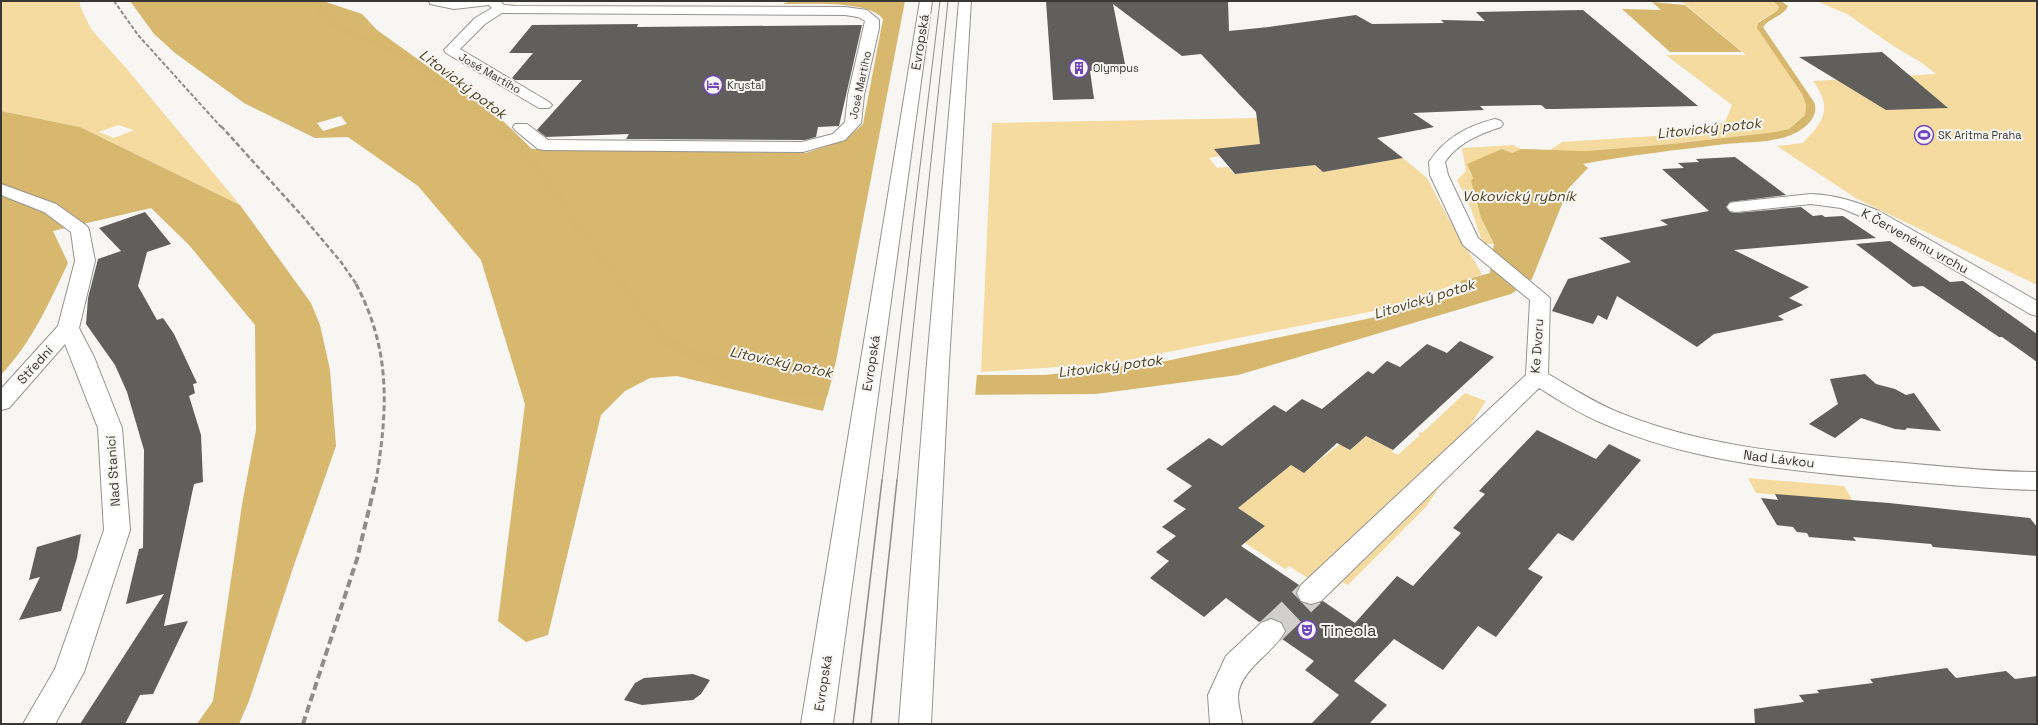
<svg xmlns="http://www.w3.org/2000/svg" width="2038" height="725" font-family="'Space Grotesk',sans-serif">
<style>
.green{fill:#f6dba0;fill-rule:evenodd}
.forest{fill:#d8b76e;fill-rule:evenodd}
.water{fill:#d7b76d}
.pier{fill:#f8f6f2}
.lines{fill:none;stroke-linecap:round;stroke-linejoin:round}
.stream-far2{stroke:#d7b76d;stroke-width:6}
.stream-far1{stroke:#d7b76d;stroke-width:8}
.stream{stroke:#d7b76d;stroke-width:9}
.building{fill:#605f5b}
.minor-tunnel{stroke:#d2d0cc;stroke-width:28;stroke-dasharray:28 14;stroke-linecap:butt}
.minor-casing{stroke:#959390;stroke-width:2}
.major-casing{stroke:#959390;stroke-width:2}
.minor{fill:#fff;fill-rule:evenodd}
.major{fill:#fff;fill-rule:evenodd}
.tram-far1{stroke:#8f8d8b;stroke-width:1}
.tram{stroke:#8f8d8b;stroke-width:1.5}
.rail-far3{stroke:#8f8d8b;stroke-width:2;stroke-dasharray:4 2;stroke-linecap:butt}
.rail-far2{stroke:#8f8d8b;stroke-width:2.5;stroke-dasharray:5 2.5;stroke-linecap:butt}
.rail-far1{stroke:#8f8d8b;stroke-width:3;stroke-dasharray:6 3;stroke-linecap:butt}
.rail{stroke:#8f8d8b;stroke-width:4;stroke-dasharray:8 4;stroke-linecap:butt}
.labels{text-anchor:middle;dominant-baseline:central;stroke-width:4;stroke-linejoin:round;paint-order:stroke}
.far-poi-label{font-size:11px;fill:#383736;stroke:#f8f6f2;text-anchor:start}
.far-street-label{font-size:11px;fill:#383736;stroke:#f8f6f2}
.street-label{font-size:13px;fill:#383736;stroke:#f8f6f2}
.water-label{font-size:14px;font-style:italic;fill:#4c3e1d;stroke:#f8f6f2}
.near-poi-label{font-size:16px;fill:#383736;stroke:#f8f6f2;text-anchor:start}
</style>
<rect width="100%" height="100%" fill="#f8f6f2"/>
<path class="green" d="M1,1H80V6L91,29L126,68L240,205L80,127L1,111ZM118,125L134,130L114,138L99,132Z
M1681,1H1773L1779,7L1777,11L1758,22L1802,94L1806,105L1805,115L1789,129L1775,132L1671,144L1586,151L1550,150L1562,142L1654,136L1725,122L1732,105L1666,55H1746Z
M1816,1H2037V285L1857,199L1777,146L1803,143C1824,121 1833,108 1813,81L1936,74L1922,63L1892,45L1847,14Z
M1257,118L1366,129L1391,149L1311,162L1323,172L1403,158L1427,178L1446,214L1482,274L1394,307L1108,364L981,372L992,123ZM1215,149L1278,154L1291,168L1234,174L1228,167L1217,168L1209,158L1220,156Z
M1514,145L1521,149L1469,171L1473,178L1471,181L1481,218L1494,244H1483L1470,206L1457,180L1466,171L1462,148Z
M1465,393L1486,401L1462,438L1458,459L1426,507L1348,585L1342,582L1331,593L1289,566L1285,569L1245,543L1265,526L1238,508L1274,479L1263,448L1304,472L1340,444L1350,450L1366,436L1393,450L1391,451L1398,455L1420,435L1418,434L1420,432L1422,433Z
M1748,478L1844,486L1853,501L1756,493Z"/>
<path class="forest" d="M130,1H323L362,14L377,30L500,118L532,149L806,153L845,140L863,124L883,19C870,0 806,4 783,4L790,1H905L836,361L823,411L677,376L650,378L625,391L601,415L548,635L526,642L498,621L525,404L481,260L418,186L348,137L315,138L244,103L175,53L154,34ZM341,116L347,124L323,131L317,123Z
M1,111L80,127L240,205L311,303L320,325L330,370L336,446L294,565L249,701L239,724H197L213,701L242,505L256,430L255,325L189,245L151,208L53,231L68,263C49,303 32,342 1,375Z"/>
<path class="water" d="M1773,1H1781L1788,6C1783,17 1770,17 1763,27L1814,102C1820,117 1804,130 1791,135C1772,143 1746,142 1725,144C1677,150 1630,155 1583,164L1588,168L1568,189L1532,279L1511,294L1238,375L1096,394L793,396L737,388L673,345L752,364L797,371L972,375H1045L1166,361L1395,313L1465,294L1460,281L1490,273L1491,258L1494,244L1481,218L1471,181L1473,178L1467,164L1502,149L1512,153L1521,149L1586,151L1671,144L1775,132L1789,129L1805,115L1806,105L1802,94L1757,28L1758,23L1777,11L1779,7Z
M1652,2L1685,5L1742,52H1670L1622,9L1661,10Z"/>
<path class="pier" d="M834,370L977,373L975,397L827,398Z"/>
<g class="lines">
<path class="stream-far2" d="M315,1L330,22L406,58L485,114L499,127"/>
<path class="stream-far1" d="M498,126L517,143L622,285"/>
<path class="stream" d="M621,284L661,337L683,349"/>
</g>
<path class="building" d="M1046,1H1228L1229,31L1269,27L1356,15L1372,24L1444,23L1441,20L1485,21L1476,12L1583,10L1698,106L1555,109H1546L1541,105L1480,106L1484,110L1413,113L1434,127L1377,138L1403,158L1323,172L1315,165L1235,174L1214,149L1260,144L1256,112L1201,54L1182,56L1113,4L1125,64L1090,71L1094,99L1053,100Z
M638,24L637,27L862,25L839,126L818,127L816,137L805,140L626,139L629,134L546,137L537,130L582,80H515L512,78L533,53H509L532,25Z
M1882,52L1948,108L1886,110L1799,57Z
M1735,157L1786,195L1730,202L1726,207L1730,212L1736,213L1801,207L1813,216L1822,215L1825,217L1843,216L1876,238L1734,250L1809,287L1789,298L1803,305L1778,316L1784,320L1714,334L1697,347L1617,296L1607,320L1598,315L1593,324L1552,311L1568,279L1631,262L1599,238L1668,225L1660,220L1709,211L1662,169L1684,168L1678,163L1699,162L1696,159Z
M145,212L171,244L147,252L138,286L157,320L163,318L174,334L197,383L193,384L195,393L189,396L201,435L203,482L194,484L164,626L188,621L153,694L140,695L125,724H80L164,594L126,604L139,549L143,548L144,450L127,392L115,365L86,324L88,298L98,259L121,251L99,228Z
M1890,241L1950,282L1963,281L2037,334V362L2002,337H1999L1923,286L1913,287L1856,244Z
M1460,341L1494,357L1393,450L1366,436L1350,450L1337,443L1304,473L1291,465L1238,508L1265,526L1241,546L1299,585L1296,594L1301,602L1311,605L1323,601L1355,623L1397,576L1413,586L1461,533L1453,528L1485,494L1479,491L1537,430L1596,459L1609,444L1641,460L1573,541L1558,533L1528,569L1543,577L1496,637L1478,626L1443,670L1394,639L1354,681L1387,705L1369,724H1311L1339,695L1305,670L1314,661L1282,639L1286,630L1282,622L1270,618L1259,622L1226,598L1204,617L1150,578L1169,561L1156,552L1176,536L1162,527L1186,509L1173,501L1192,486L1166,469L1209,438L1222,446L1274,405L1286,412L1302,399L1322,409L1368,371L1373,374L1387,361L1400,367L1427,344L1447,353Z
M1865,374L1876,384L1895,389L1906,395L1914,393L1941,431L1907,428L1905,430L1895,429L1861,418L1835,438L1809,424L1838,404L1830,379Z
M1775,494L1889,503L2030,518L2037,527V556L1933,547L1931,544L1853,537L1856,541L1809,537L1807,533L1797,532L1793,527L1777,525L1761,498L1778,500Z
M81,534L77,558L61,611L19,620L40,577L29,580L37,547Z
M1947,668L1956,678L2006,671L2015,679L2037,676V724H1755L1754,709L1804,702L1799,695L1819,693L1817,690L1873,683L1870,679Z
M693,674L710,680L701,694L693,700L642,705L624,700L635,683L644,678Z"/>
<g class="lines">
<path class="minor-tunnel" d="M1271,631L1311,593"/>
<defs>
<path id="minor" d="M429,1H500L504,5L516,6L845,7L867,10L879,20V28L864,95L861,123L845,140L803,152L544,150L538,149L515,130L513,127L515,124H527L548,140L802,142L833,134L845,122L848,95L865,21L858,17L845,15L502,13L485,24L460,49L549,102L552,105L549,108H539L446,53L444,50L475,18L492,8L489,5L454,9L430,4Z
M1495,119L1501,121L1503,124L1501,127C1479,134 1458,143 1445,162L1448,175L1478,238L1550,298L1548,374C1572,388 1595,403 1620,413C1707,448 1800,455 1892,462C1941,466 1989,472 2037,472V490C1988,489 1940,484 1892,480C1794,471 1694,463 1602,423C1580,414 1559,400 1539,388L1321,601L1311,604L1301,601L1297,593L1301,585L1526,375L1530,300L1463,245L1430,175L1429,162C1445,138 1467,126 1495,119Z
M1,184L56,204L87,226L89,230L95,261L79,328L94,357L122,428L130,530L84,672L55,724H23L55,669L104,530L98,428L65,344L9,408L1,410V389L58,326L75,261L71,232L44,212L1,195Z
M1811,194C1836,195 1857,202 1879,211L2037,301V316L2030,314L1867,219L1841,208L1811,204L1736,212L1730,211L1727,207L1730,203L1736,202Z
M1271,619L1281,623L1285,631C1274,653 1240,669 1238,696C1238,705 1241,715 1242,724H1210L1208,695L1226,656L1261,623Z"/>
<path id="major" d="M920,1H932L833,724H801Z
M959,1H971L949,363L931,724H899L927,363Z"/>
</defs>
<use href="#minor" class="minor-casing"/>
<use href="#major" class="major-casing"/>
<use href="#minor" class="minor"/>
<use href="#major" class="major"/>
<path class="tram-far1" d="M882,481L940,1
M897,481L948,1"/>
<path class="tram" d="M853,724L882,480
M871,724L897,480"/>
<path class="rail-far3" d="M114,1L138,35L221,127"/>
<path class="rail-far2" d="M221,126L304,218L341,262L357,285"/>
<path class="rail-far1" d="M356,284C391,350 388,409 376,481"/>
<path class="rail" d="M303,724L357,559L376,480"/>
</g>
<defs>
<symbol id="building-ring" viewBox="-11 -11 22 22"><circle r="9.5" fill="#f8f6f2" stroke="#7145bd" stroke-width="1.5"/><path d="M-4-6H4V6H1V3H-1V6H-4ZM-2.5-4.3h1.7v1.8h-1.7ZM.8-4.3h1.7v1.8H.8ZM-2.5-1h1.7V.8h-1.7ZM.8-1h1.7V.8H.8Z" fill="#7145bd"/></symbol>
<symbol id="hotel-ring" viewBox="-11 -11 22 22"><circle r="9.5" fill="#f8f6f2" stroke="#7145bd" stroke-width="1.5"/><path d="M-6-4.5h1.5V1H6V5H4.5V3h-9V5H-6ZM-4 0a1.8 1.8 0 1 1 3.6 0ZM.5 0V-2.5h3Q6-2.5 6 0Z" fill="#7145bd"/></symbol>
<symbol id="stadium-ring" viewBox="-11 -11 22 22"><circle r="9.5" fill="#f8f6f2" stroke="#7145bd" stroke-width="1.5"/><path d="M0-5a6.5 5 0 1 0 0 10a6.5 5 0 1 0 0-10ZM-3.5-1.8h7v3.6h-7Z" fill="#7145bd"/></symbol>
<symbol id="theatre-ring" viewBox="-11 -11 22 22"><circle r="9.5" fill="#f8f6f2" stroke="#7145bd" stroke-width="1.5"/><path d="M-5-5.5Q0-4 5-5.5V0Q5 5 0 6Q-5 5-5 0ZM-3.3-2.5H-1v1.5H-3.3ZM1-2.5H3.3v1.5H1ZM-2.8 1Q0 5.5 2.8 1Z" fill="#7145bd"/></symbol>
</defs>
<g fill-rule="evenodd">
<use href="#building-ring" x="1068" y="57" width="22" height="22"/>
<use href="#hotel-ring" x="702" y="74" width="22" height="22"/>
<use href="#stadium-ring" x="1913" y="124" width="22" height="22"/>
<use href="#theatre-ring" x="1296" y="619" width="22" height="22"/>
</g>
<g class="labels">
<g class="far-poi-label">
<text x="1093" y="68">Olympus</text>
<text x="727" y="85">Krystal</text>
<text x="1938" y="135">SK Aritma Praha</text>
</g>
<g class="far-street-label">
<text transform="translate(490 73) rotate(30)">José Martího</text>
<text transform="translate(860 85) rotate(-78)">José Martího</text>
</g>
<g class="street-label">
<text transform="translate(920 42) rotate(-81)">Evropská</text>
<text transform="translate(1915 241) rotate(29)">K Červenému vrchu</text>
<text transform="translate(1537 346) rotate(-86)">Ke Dvoru</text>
<text transform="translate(871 363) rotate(-81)">Evropská</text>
<text transform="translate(35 365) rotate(-48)">Střední</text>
<text transform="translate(1779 459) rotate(7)">Nad Lávkou</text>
<text transform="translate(113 471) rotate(-94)">Nad Stanicí</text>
<text transform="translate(823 683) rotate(-81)">Evropská</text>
</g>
<g class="water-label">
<text transform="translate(463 84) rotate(37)">Litovický potok</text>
<text transform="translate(1709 128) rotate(-6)">Litovický potok</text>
<text x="1519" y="196">Vokovický rybník</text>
<text transform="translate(1424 299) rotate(-17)">Litovický potok</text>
<text transform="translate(781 362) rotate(12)">Litovický potok</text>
<text transform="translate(1110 366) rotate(-7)">Litovický potok</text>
</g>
<g class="near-poi-label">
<text x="1321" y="630">Tineola</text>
</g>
</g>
<rect width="2038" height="725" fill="none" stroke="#383736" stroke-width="4"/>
</svg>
